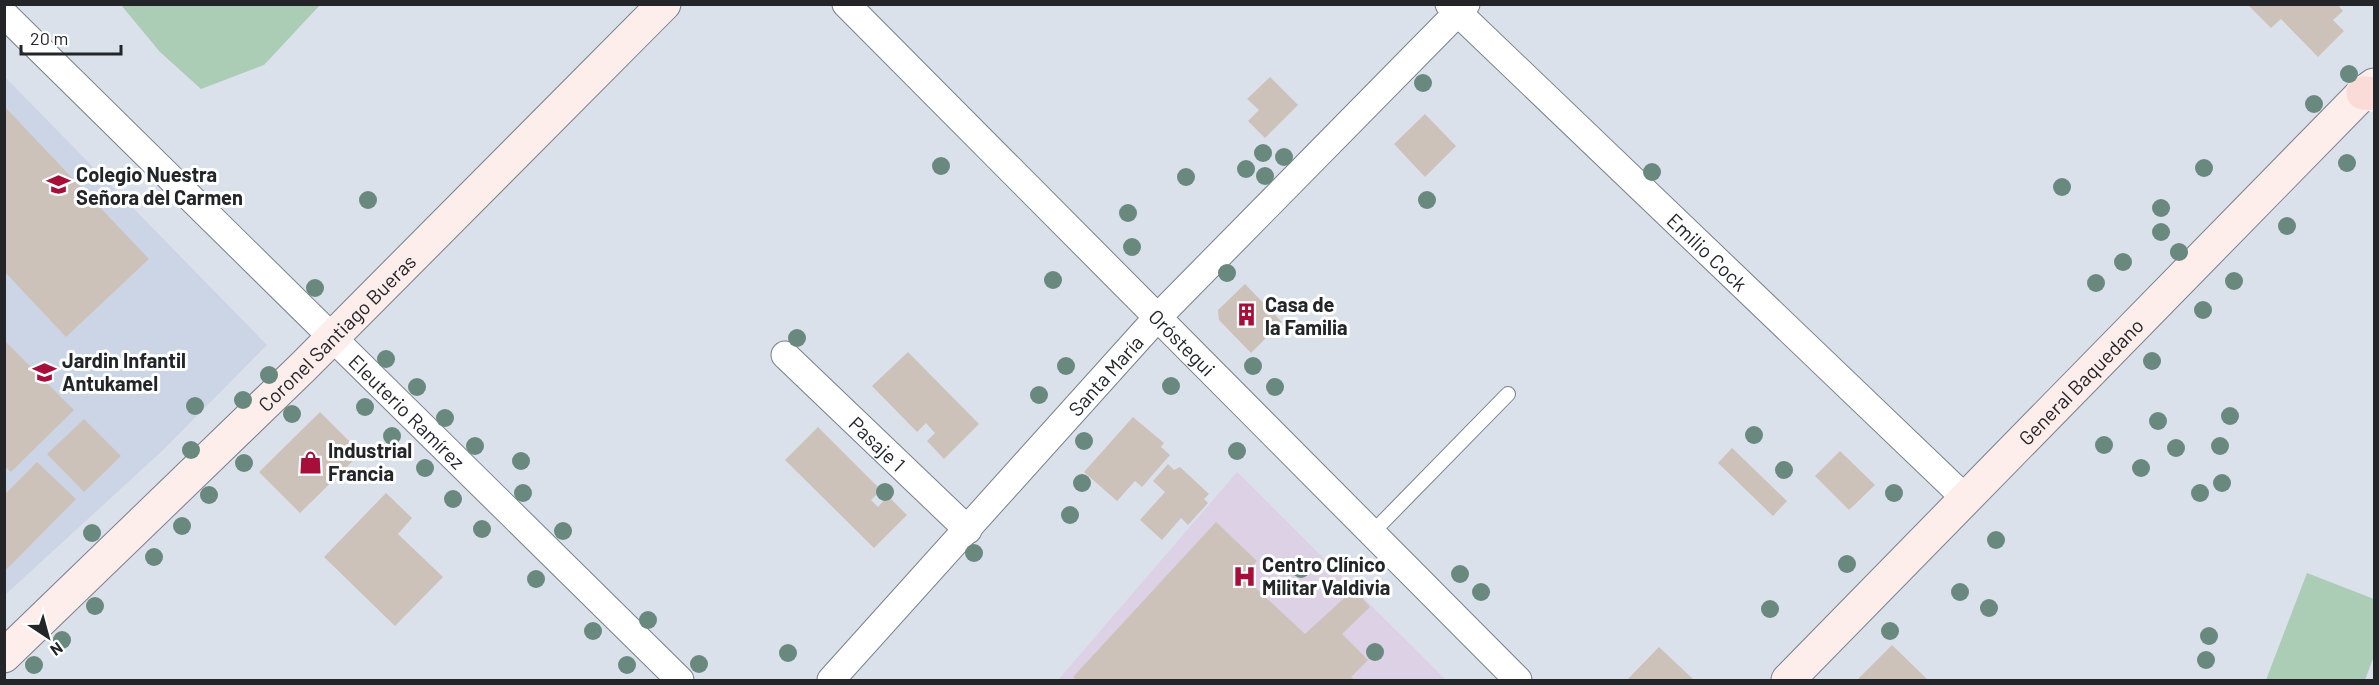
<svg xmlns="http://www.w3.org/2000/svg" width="2379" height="685" font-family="Barlow,sans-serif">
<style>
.built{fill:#ccd5e5}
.medical{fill:#ddd1e5}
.green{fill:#abcdb5}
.building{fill:#ccc2ba}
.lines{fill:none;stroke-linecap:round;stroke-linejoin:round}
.lane-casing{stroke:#7a8089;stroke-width:16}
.street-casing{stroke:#7a8089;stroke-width:29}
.secondary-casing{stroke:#7a8089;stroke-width:35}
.primary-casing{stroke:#fff;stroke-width:35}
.path{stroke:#8e929a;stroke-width:4;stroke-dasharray:6 3;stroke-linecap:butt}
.lane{stroke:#fff;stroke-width:14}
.street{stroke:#fff;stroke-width:27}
.secondary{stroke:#fdedeb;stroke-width:33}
.primary{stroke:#fadbd7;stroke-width:33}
.tree{fill:#6a897e}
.labels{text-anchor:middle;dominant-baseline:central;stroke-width:6;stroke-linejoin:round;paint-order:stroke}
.poi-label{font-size:20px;font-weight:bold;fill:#232528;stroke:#fff;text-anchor:start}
.street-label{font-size:20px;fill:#232528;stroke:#fff}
</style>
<rect width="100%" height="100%" fill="#dae1eb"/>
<path class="built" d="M5,77L267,345L162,451L5,595Z"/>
<path class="medical" d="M1237,472L1446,680H1058Z"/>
<path class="green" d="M121,5H320L264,65L201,89L160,52Z
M2307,573L2374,599V656L2365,680H2266Z"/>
<path class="building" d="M2247,4H2337L2343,11L2333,20L2344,31L2318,57L2281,19L2271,28Z
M1270,77L1298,105L1265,138L1248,121L1259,110L1247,99Z
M4,106L149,259L66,337L4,271Z
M1425,114L1456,146L1425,177L1394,144Z
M1245,284L1282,322L1251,353L1219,320L1218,310Z
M4,340L74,410L11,472L4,466Z
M908,352L979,424L944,459L927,441L935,433L926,423L917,432L872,386Z
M320,412L361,453L300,513L259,472Z
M1133,417L1164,443L1161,447L1170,455L1142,487L1135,481L1117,501L1084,472Z
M84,419L121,456L84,492L47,454Z
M818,427L881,490L871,500L878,507L888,496L907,515L874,548L785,460Z
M1732,448L1787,501L1773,516L1718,463Z
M1840,451L1875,485L1849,510L1815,476Z
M37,462L76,499L4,572V495Z
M1168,464L1174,470L1180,467L1209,494L1204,499L1208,503L1188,525L1181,518L1162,540L1140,520L1165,492L1153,481Z
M386,493L412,518L398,534L443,577L395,626L324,557Z
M1216,522L1257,561L1243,576L1305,634L1354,589L1370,607L1342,634L1368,660L1351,677L1355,680H1077L1073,677Z
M1892,645L1928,680H1857Z
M1659,647L1694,680H1627Z"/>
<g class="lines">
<defs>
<path id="lane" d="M1371,534L1508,394"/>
<g id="street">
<path id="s1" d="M846,4L1518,680"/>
<path id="s2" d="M1449,4L1966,499"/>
<path id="s3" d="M4,14L680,680"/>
<path id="s4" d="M785,355L968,530"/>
<path id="s5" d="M831,680L1156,319L1466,4"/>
</g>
<g id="secondary">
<path id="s6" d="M4,656L304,366L664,4"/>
<path id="s7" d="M1788,680L2363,93L2374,85"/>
</g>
<path id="primary" d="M2363,93L2374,94"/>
</defs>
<use href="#lane" class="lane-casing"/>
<use href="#street" class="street-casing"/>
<use href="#secondary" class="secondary-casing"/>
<use href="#primary" class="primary-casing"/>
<path class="path" d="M1361,597L1378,580"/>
<use href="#lane" class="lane"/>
<use href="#street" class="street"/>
<use href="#secondary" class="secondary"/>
<use href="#primary" class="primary"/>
</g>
<g class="tree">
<circle cx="2349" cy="74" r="9"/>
<circle cx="1423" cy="83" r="9"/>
<circle cx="2314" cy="104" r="9"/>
<circle cx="1263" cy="153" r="9"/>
<circle cx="1284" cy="157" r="9"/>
<circle cx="2347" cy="163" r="9"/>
<circle cx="941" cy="166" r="9"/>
<circle cx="2204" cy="168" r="9"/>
<circle cx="1246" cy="169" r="9"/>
<circle cx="1652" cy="172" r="9"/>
<circle cx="1265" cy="176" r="9"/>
<circle cx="1186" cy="177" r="9"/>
<circle cx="2062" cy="187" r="9"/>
<circle cx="368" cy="200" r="9"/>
<circle cx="1427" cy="200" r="9"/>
<circle cx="2161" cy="208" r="9"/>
<circle cx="1128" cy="213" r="9"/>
<circle cx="2287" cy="226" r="9"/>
<circle cx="2161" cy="232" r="9"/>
<circle cx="1132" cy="247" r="9"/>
<circle cx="2179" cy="252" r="9"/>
<circle cx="2123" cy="262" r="9"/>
<circle cx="1227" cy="273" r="9"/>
<circle cx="1053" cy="280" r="9"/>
<circle cx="2234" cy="281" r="9"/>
<circle cx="2096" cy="283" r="9"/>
<circle cx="315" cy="288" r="9"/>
<circle cx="2203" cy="310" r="9"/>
<circle cx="797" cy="338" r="9"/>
<circle cx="386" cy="359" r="9"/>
<circle cx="2152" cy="361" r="9"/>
<circle cx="1066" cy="366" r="9"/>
<circle cx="1253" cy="366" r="9"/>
<circle cx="269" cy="375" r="9"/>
<circle cx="1171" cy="386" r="9"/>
<circle cx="417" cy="387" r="9"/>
<circle cx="1275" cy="387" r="9"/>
<circle cx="1039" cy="395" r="9"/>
<circle cx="243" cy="400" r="9"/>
<circle cx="195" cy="406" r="9"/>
<circle cx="365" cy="407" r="9"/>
<circle cx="292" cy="414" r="9"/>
<circle cx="2230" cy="416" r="9"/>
<circle cx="445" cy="418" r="9"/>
<circle cx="2158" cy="421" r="9"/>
<circle cx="1754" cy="435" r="9"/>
<circle cx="392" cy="436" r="9"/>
<circle cx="1084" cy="441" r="9"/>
<circle cx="2104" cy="445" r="9"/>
<circle cx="475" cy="446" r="9"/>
<circle cx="2220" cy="446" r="9"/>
<circle cx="2176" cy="448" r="9"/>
<circle cx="191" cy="450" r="9"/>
<circle cx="1237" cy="451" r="9"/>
<circle cx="521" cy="461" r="9"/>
<circle cx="244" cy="463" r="9"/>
<circle cx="425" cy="468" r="9"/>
<circle cx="2141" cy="468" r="9"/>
<circle cx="1784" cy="470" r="9"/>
<circle cx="1082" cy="483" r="9"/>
<circle cx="2222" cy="483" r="9"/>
<circle cx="885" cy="492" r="9"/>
<circle cx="523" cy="493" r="9"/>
<circle cx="1894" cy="493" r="9"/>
<circle cx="2200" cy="493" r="9"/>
<circle cx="209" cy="495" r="9"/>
<circle cx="453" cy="499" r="9"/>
<circle cx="1070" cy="515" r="9"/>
<circle cx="182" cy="526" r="9"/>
<circle cx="482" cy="529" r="9"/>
<circle cx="563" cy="531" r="9"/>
<circle cx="92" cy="533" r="9"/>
<circle cx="1996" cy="540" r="9"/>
<circle cx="974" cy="553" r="9"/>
<circle cx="154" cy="557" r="9"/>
<circle cx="1847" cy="564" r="9"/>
<circle cx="1301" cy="569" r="9"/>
<circle cx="1460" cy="574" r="9"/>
<circle cx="536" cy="579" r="9"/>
<circle cx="1481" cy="592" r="9"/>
<circle cx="1960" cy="592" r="9"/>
<circle cx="95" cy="606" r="9"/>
<circle cx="1989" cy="608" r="9"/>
<circle cx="1770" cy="609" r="9"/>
<circle cx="648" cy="620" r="9"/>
<circle cx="593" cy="631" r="9"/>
<circle cx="1890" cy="631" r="9"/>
<circle cx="2209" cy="636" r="9"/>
<circle cx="62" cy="640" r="9"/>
<circle cx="1375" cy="652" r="9"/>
<circle cx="788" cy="653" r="9"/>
<circle cx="2206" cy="660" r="9"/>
<circle cx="699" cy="664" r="9"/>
<circle cx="34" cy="665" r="9"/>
<circle cx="627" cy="665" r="9"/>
</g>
<defs>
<symbol id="school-bare" viewBox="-9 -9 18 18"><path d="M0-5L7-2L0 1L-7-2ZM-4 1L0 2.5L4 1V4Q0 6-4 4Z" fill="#a70f3b" stroke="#fff" stroke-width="2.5" paint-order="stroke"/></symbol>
<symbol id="building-bare" viewBox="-9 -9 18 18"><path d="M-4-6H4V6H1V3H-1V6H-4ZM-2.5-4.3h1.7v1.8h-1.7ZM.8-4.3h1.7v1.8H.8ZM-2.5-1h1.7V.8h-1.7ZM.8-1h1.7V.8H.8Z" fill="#a70f3b" stroke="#fff" stroke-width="2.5" paint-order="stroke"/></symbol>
<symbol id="shop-bare" viewBox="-9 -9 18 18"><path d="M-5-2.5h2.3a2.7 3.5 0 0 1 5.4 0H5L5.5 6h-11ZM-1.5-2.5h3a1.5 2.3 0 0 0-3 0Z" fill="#a70f3b" stroke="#fff" stroke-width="2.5" paint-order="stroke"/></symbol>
<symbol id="hospital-bare" viewBox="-9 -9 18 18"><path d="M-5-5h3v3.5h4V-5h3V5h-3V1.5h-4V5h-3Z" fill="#a70f3b" stroke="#fff" stroke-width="2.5" paint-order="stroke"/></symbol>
</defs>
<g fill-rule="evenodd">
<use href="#school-bare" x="42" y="168" width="33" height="33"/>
<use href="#building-bare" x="1230" y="298" width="33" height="33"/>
<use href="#school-bare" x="28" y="356" width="33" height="33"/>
<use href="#shop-bare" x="294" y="446" width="33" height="33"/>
<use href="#hospital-bare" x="1228" y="560" width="33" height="33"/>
</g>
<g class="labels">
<g class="poi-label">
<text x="76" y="174">Colegio Nuestra<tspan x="76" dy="23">Señora del Carmen</tspan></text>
<text x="1265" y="304">Casa de<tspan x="1265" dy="23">la Familia</tspan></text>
<text x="62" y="360">Jardin Infantil<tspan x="62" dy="23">Antukamel</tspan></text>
<text x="328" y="450">Industrial<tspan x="328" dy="23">Francia</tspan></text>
<text x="1262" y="564">Centro Clínico<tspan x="1262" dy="23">Militar Valdivia</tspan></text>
</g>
<g class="street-label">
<text stroke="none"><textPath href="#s2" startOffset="358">Emilio Cock</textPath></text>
<text stroke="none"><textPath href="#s6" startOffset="464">Coronel Santiago Bueras</textPath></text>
<text stroke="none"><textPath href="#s1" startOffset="477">Oróstegui</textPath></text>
<text stroke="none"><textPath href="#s5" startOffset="410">Santa María</textPath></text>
<text stroke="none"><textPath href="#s7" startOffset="418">General Baquedano</textPath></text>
<text stroke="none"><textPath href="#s3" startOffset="566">Eleuterio Ramírez</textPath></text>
<text stroke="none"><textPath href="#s4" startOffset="128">Pasaje 1</textPath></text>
</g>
</g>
<rect width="2379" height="685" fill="none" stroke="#232528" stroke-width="12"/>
<g transform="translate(48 637) rotate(144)" stroke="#ffffff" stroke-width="4.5" paint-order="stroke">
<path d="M0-4.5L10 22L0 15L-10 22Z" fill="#232528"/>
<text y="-9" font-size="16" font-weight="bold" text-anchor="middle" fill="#232528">N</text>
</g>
<path d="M21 45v9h100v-9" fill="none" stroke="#232528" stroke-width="3"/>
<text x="30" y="45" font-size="18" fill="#232528" stroke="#ffffff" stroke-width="4.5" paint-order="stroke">20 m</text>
</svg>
